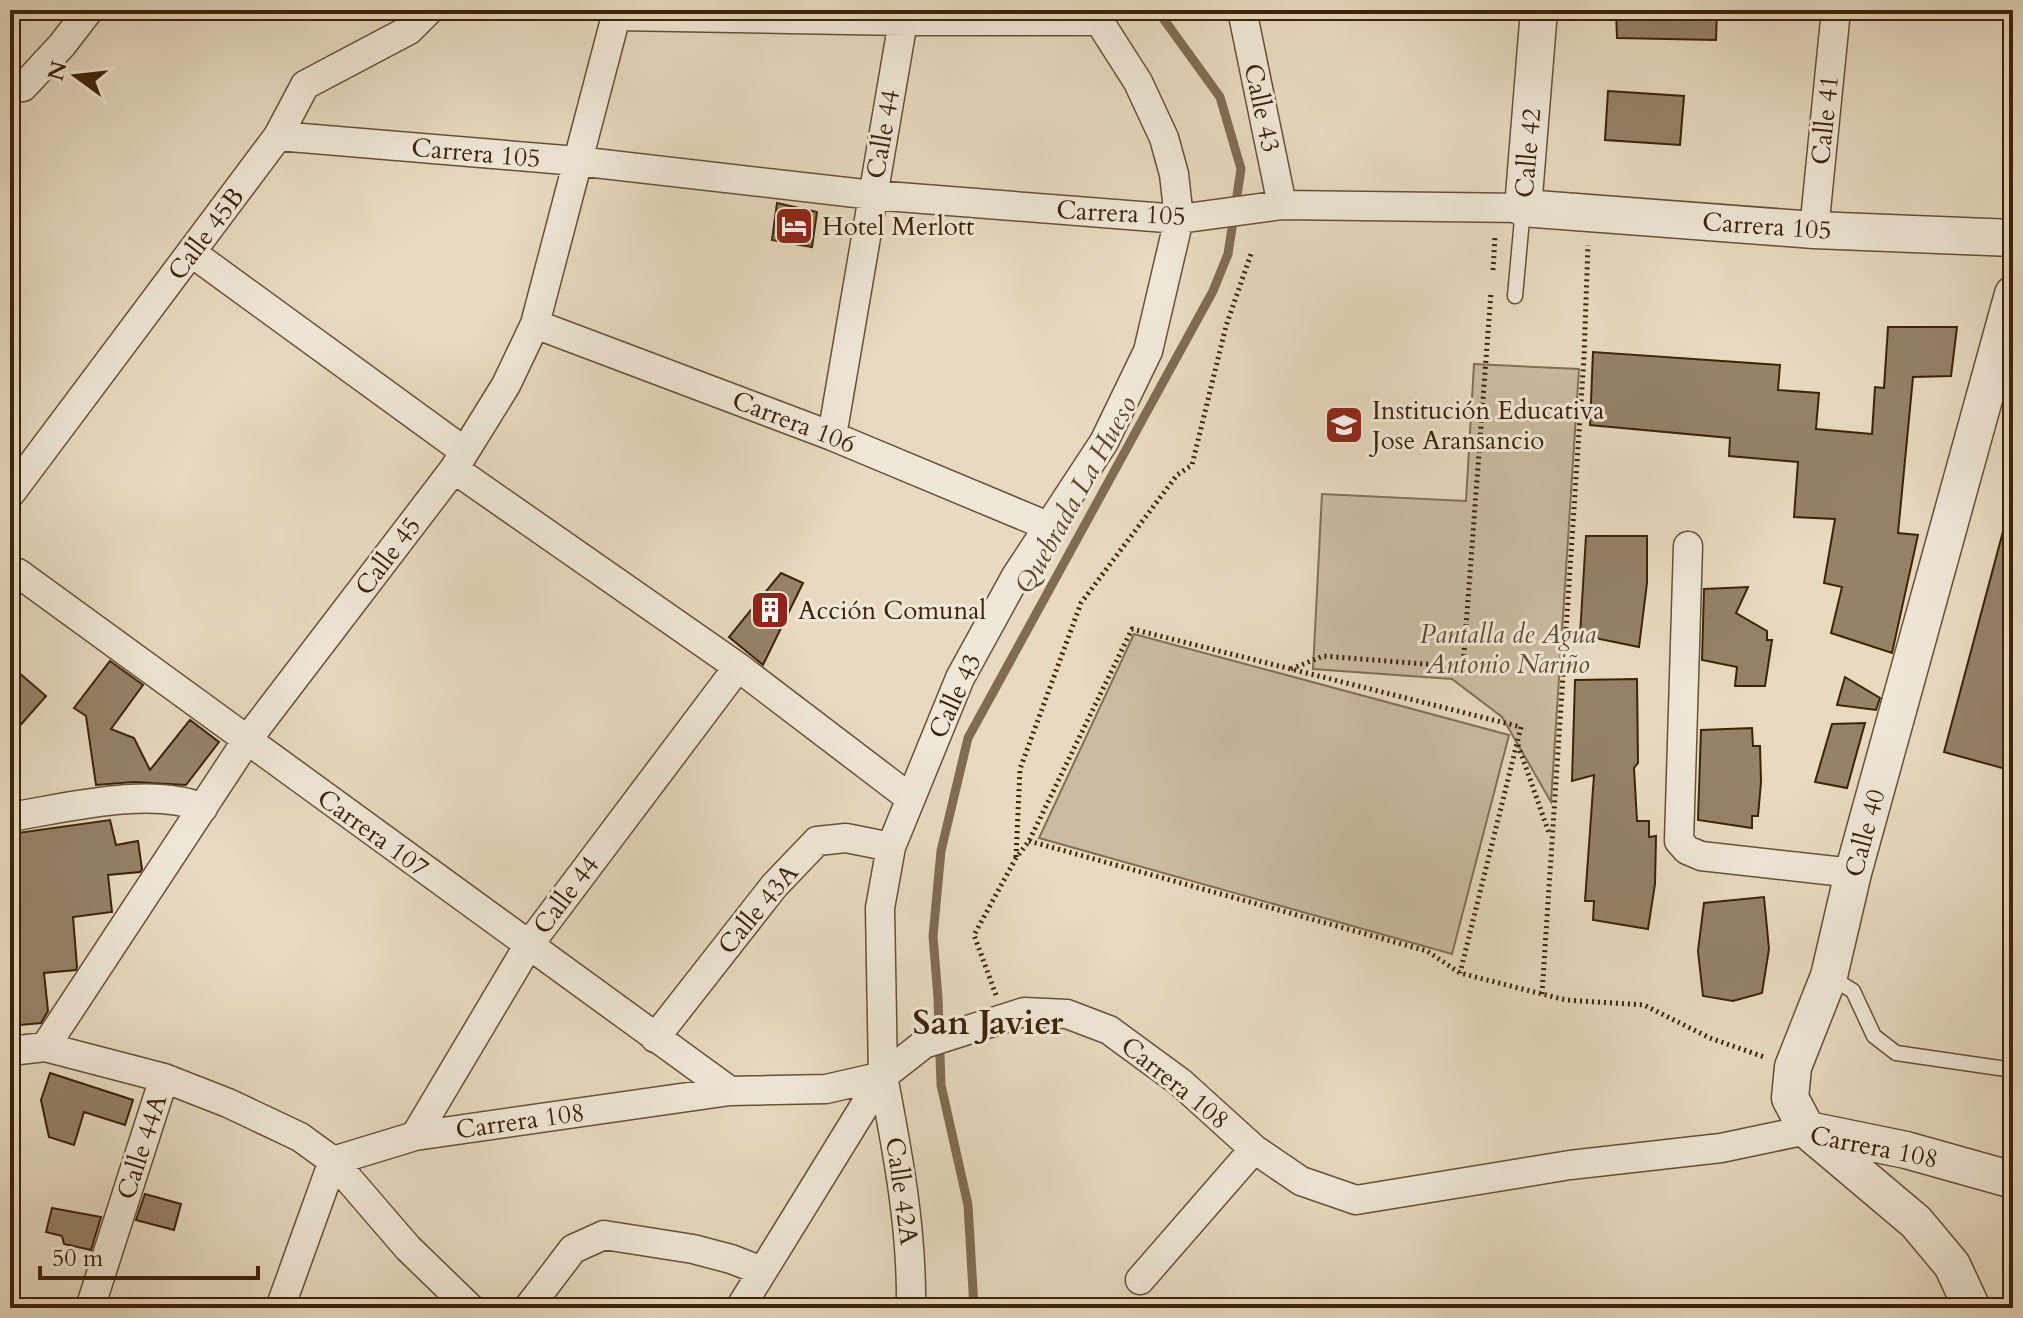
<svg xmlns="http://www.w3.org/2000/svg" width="2023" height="1318" font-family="Cardo,serif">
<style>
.green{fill:#cabba2;stroke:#846f56;stroke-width:2}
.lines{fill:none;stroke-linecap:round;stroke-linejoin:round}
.stream{stroke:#816c52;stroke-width:9}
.building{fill:#968269;stroke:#3e2309;stroke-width:2}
.service-casing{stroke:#685137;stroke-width:17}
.minor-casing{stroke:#685137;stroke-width:31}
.tertiary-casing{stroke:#685137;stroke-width:39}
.path{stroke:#3e2309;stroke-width:5;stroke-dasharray:2 4;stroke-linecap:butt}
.service{stroke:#efe7d7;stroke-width:14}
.minor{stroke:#efe7d7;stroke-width:28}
.tertiary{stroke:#efe7d7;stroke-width:36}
.labels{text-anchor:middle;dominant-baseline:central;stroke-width:6;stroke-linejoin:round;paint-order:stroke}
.street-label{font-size:26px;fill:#3e2309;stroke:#efe7d7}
.poi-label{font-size:26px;fill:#3e2309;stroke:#efe7d7;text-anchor:start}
.park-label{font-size:26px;font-style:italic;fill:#61492f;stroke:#efe7d7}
.water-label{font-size:28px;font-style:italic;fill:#60472d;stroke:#efe7d7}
.district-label{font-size:34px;font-weight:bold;fill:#3e2309;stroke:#efe7d7}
</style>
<rect width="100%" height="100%" fill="#e7dac1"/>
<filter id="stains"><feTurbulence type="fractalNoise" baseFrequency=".0025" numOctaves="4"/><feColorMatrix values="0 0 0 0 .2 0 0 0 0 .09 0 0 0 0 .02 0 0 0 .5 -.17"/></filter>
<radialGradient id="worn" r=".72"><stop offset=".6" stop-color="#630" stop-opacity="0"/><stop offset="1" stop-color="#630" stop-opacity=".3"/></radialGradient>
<path class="green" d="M1474,364L1579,369L1551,802L1502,717L1452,679L1313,669L1322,494L1466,501Z
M1134,634L1509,735L1452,954L1039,838Z"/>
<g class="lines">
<path class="stream" d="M974,1308L968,1205L941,1085L938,998L933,936L941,851L968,738L1213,291L1228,254L1241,169L1220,97L1157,10"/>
</g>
<path class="building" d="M1616,10H1717L1716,40L1617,38Z
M1608,91L1684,96L1680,145L1605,140Z
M777,203L817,212L812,247L772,240Z
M1888,327H1957L1951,376L1913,377L1898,533L1918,535L1892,653L1831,633L1842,587L1824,583L1835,519L1794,517L1798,462L1729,456L1730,438L1590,425L1593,352L1780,365L1778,390L1819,393L1816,429L1872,434L1875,387L1884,388Z
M2005,524L2013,526V771L1944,752Z
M1586,536H1647V583L1639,647L1580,635Z
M781,573L803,583L763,665L729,637Z
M1748,587L1736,613L1767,631V640H1772L1765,686H1735L1737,667L1702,660L1704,589Z
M110,661L143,685L111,729L134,738L150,770L190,720L219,742L186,785L134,782L96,785L86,716L74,708Z
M10,665L46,696L10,737Z
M1845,677L1880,698L1876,710L1837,705Z
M1637,679L1638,763L1634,768L1637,821H1649V837L1656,836L1655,884L1648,929L1593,920L1594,901H1585L1594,775L1572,781L1575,680Z
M1865,723L1847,788L1815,782L1832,724Z
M1752,728L1753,746H1760L1761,782L1758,816H1752V828L1698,820L1701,730Z
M110,820L116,845L138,841L142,869L140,872L108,875L112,912L73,917L77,967L76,970L44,973L48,1011L41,1023L10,1026V834Z
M1764,897L1769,949L1762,993L1733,1001L1703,996L1698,951L1704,903Z
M50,1073L133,1100L125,1125L84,1112L74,1145L49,1137L41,1100Z
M145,1194L181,1204L174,1230L136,1220Z
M52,1208L101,1217L91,1250L64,1244L62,1236L46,1232Z"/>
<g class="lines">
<defs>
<path id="service" d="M1515,296L1523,208
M1829,976L1853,991L1874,1036L1896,1053L2013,1070"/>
<path id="minor" d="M1242,10L1282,205
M616,16L903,21H1100
M10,89L23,87L62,45L89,10
M278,136L577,161L873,195L1179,219L1282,205L1523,208
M1814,230L1836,10
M192,253L464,451
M535,324L832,436L1050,527
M832,436L903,21
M454,469L738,667L910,798
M10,494L278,136L305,85L409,30L429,10
M1688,546L1679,841L1687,850L1701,856L1853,873
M18,573L730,1091
M10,817C66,808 151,786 203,808
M655,1038L774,886L817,841L846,838L891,847
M45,1047L247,740L454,469L506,385L535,324L616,16L615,10
M10,1051L45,1047L164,1078L228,1103L300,1137L333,1161L408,1248L470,1308
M883,1076C898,1155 912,1227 911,1308
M415,1136L528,946L738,667
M1140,1280L1254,1149
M90,1308L164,1078
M280,1308L333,1161L415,1136L730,1091L826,1089L883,1076L924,1044L1024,1012L1067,1014L1109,1030L1180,1082L1254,1149L1301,1181L1356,1200L1570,1165L1721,1148L1807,1130
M528,1308L573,1249L604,1235L693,1249L731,1259L762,1271
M740,1308L883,1076L880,908L891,847L960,678L1016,576L1104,442L1148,351L1179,219L1174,174L1164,138L1138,82L1092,10"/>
<path id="tertiary" d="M1539,10L1523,208L1814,230L2013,238
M1813,1131L1906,1150L2013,1180
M1972,1308L1952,1265L1916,1222L1807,1130L1790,1098L1793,1067L1829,976L1853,873L2013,294"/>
</defs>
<use href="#service" class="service-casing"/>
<use href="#minor" class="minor-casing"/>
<use href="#tertiary" class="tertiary-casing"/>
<path class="path" d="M1493,270L1495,236
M1291,669L1323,656L1463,667L1491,292
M1518,745L1549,833
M1029,841L1427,951L1460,973L1542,994L1566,1000L1644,1005L1710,1038L1764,1057
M1016,857L1020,769L1081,603L1177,475L1192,465L1226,326L1252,251
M1542,994L1584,357L1588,245
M996,995L974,935L1016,858L1029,841L1132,629L1521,727L1460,973"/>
<use href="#service" class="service"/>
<use href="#minor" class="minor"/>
<use href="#tertiary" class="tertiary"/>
</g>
<defs>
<symbol id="hotel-square" viewBox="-11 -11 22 22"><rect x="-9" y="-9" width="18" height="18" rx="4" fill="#8f2418" stroke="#efe7d7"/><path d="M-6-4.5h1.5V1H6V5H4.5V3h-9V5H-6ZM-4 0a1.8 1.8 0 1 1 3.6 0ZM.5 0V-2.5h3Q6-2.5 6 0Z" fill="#fff"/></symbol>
<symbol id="school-square" viewBox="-11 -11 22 22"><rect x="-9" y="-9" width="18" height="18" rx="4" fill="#8f2418" stroke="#efe7d7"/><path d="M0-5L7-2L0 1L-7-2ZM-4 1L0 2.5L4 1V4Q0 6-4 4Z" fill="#fff"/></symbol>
<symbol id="building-square" viewBox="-11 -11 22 22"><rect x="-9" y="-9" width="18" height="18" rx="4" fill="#8f2418" stroke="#efe7d7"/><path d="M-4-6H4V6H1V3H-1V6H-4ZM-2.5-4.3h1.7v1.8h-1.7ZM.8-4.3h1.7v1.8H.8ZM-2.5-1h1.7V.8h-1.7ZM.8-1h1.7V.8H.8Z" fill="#fff"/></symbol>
</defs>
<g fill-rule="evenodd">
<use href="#hotel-square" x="772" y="204" width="44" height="44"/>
<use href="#school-square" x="1322" y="403" width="44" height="44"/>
<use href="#building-square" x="748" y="588" width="44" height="44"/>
</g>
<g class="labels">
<g class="street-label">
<text transform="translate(1262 108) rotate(78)">Calle 43</text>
<text transform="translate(1825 120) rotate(-84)">Calle 41</text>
<text transform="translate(883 134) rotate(-80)">Calle 44</text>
<text transform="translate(476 153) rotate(5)">Carrera 105</text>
<text transform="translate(1528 153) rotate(-85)">Calle 42</text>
<text transform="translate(1121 213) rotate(3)">Carrera 105</text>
<text transform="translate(1767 226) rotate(4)">Carrera 105</text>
<text transform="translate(206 234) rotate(-53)">Calle 45B</text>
<text transform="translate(794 422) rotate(21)">Carrera 106</text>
<text transform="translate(388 556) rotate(-53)">Calle 45</text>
<text transform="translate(955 696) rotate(-65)">Calle 43</text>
<text transform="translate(373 833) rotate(36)">Carrera 107</text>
<text transform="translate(1865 833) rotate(-75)">Calle 40</text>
<text transform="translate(566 895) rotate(-53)">Calle 44</text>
<text transform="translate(758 909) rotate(-50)">Calle 43A</text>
<text transform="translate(1175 1083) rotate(39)">Carrera 108</text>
<text transform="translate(520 1121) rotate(-8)">Carrera 108</text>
<text transform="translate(142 1147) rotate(-72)">Calle 44A</text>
<text transform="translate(1874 1147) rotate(11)">Carrera 108</text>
<text transform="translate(902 1191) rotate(82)">Calle 42A</text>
</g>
<g class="poi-label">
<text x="822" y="226">Hotel Merlott</text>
<text x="1372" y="410">Institución Educativa<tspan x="1372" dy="30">Jose Aransancio</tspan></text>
<text x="798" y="610">Acción Comunal</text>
</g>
<g class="park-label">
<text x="1508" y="634">Pantalla de Agua<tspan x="1508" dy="30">Antonio Nariño</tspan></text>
</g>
<g class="water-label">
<text transform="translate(1076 495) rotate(-61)">Quebrada La Hueso</text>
</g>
<g class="district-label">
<text x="988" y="1023">San Javier</text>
</g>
</g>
<rect width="2023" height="1318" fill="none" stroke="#e7dac1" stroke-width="40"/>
<rect x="12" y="12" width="1999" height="1294" fill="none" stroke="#3e2309" stroke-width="4"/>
<rect x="20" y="20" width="1983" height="1278" fill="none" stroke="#3e2309" stroke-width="2"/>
<g transform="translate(76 76) rotate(285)" stroke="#efe7d7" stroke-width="6" paint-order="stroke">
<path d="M0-6L14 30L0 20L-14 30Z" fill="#3e2309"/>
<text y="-12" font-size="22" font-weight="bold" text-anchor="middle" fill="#3e2309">N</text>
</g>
<path d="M40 1266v12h218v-12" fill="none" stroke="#3e2309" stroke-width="4"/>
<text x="52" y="1266" font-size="24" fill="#3e2309" stroke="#efe7d7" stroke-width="6" paint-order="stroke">50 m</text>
<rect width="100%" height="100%" filter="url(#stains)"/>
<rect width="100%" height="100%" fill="url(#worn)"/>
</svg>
